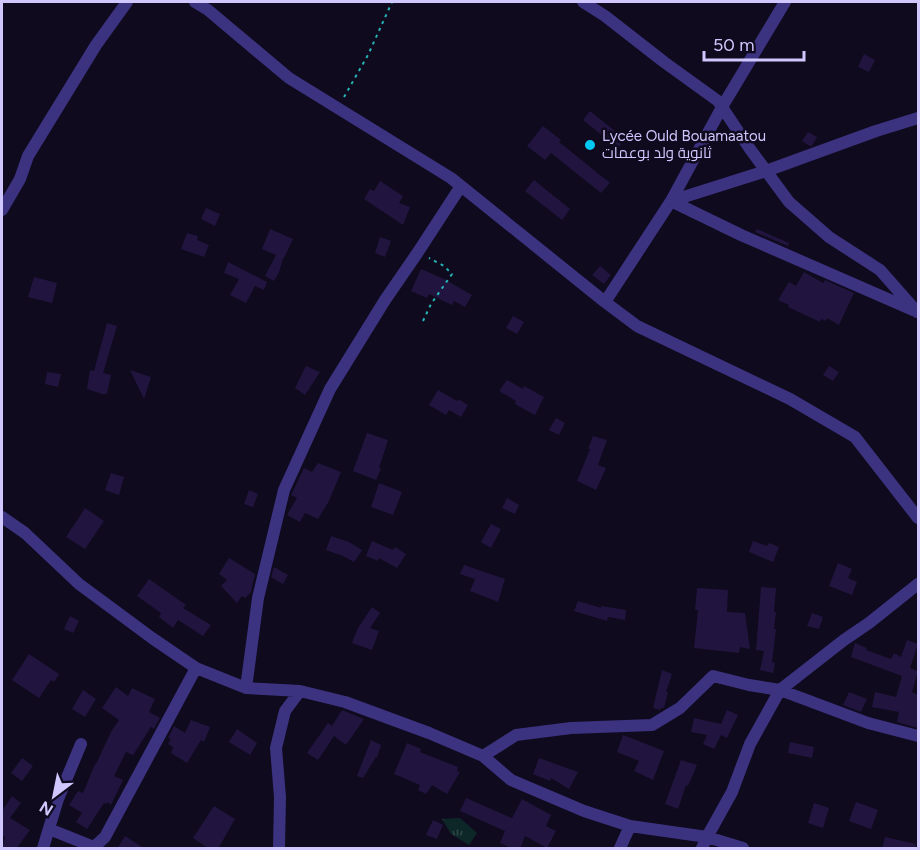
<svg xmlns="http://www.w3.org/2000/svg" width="920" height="850" font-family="Figtree,Cairo,sans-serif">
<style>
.grass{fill:url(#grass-tufts)}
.building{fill:#21153f}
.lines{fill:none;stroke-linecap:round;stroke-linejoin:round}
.path{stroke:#25b3b5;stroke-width:2;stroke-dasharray:3 4.5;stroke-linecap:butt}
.street{stroke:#3b3280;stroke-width:12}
.poi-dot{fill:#00c8f2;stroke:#0f0a1d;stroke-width:2}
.labels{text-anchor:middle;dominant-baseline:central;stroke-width:5;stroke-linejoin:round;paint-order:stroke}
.poi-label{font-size:15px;fill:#d1c7ff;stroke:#0f0a1d;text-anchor:start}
</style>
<defs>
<pattern id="grass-tufts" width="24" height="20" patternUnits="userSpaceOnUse" patternTransform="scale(1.5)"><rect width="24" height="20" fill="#0d2728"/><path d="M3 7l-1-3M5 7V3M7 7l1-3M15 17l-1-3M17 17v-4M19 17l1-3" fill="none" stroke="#2f4548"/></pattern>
</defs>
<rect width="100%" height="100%" fill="#0f0a1d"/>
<path class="grass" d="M460,818L477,833L469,845L451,834L442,819Z"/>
<path class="building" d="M864,54L875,60L869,72L858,67Z
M590,111L625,139L618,148L583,120Z
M543,126L561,140L559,142L610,183L601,193L551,153L545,160L527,146Z
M808,132L817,137L812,146H810L802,141Z
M534,180L570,209L562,220L525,191Z
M380,181L403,196L399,203L410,207L403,225L364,199L370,189L374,191Z
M206,208L220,214L215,226L201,219Z
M270,229L293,239L284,258H283L279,272L274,281L265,276L276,255L262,249Z
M757,229L789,243L788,246L755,232Z
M187,233L198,236L197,240L209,245L204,257L181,249Z
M380,237L391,241L385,257L375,253Z
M228,262L267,282L264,290L255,286L246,303L230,295L239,279L224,273Z
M600,266L611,275L604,284L592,275Z
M421,269L444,279L472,295L465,307L454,301L452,305L429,294L427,298L411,291Z
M804,272L823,283L825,280L854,293L839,325L827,318L826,321L821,319L820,322L788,307L789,305L778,300L789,282L796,286Z
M34,277L57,283L52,303L28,297Z
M513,316L524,322L517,334L506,328Z
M107,323L117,326L103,373L111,375L107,394H102L87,389L90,370L94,371Z
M306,366L320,372L305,395L295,388Z
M829,366L839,372L833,381L823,375Z
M130,370L151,377L144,399Z
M47,372L61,374L58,387L45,384Z
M507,380L523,389L524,386L544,397L535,415L515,404L516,401L499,391Z
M438,390L457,401L458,399L468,405L461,417L449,410L446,415L429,405Z
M556,418L565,423L559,435L549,430Z
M367,433L388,440L379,468L381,469L376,480L353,471Z
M593,436L607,440L598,465L606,468L596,490L577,481L590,449H588Z
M318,463L341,472L329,501L318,519L305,513L300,522L287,515L297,498L291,495L292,493L304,468L312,472Z
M111,473L124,477L119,495L105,490Z
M379,483L402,492L393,515L371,507Z
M249,490L258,494L253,507L244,504Z
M507,498L519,505L515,514L502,508Z
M85,508L104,521L85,549L66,537Z
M491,524L501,529L491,548L481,542Z
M331,536L349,542L362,550L354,562L343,556L326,550Z
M372,541L393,550L395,547L406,554L397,568L379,558L378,561L366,556Z
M753,541L767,546L769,543L779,547L773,562L749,552Z
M229,558L255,574L251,592L245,598L242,596L237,603L221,586L227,580L219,574Z
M838,563L852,569L848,578L857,582L852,595L829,586Z
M464,565L505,579L498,602L470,591L475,579L460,574Z
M274,567L288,575L283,584L271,577Z
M149,579L186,605L183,608L211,625L203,636L178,620L173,628L159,617L161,613L137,596Z
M761,587L776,588L774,612H776L774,629H776L772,662L775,663L773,673L760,670L764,651L756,650Z
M697,588L728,590L727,612L745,613L750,649L740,647L739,653L694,648L698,610H695Z
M578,601L601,608V606L626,610L625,620L608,617L607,621L574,611Z
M372,607L380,613L370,628L379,631L372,650L352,643L358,628Z
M812,613L823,617L819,629L807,626Z
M70,616L79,621L73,633L64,629Z
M907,640L918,644L910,668L918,671L912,692L918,695V728L897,722L899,712L872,707L875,692L896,697L902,676L851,657L855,643L867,648L866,650L891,659L894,653L901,657Z
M29,654L59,674L54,682L51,680L39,698L12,680Z
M662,670L672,674L666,692H668L664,708H661L660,710L653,708Z
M116,687L128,696L132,688L155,699L149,712L160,718L154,729L151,727L133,755L126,752L114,776L123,780L111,805L107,802L106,804L104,803L87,829L76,822L82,813L69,805L78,791L83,793L95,764H96L111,732L119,720L102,708Z
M83,690L96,699L85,717L72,709Z
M849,692L867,699L861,712L843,705Z
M342,710L364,719L346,745L334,736L318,760L307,753L328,723L332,726Z
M727,710L738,715L727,738L721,735L714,749L703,744L707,735L691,732L694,718L721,724Z
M191,720L210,727L204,742L201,740L187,763L171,753L173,747L168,744L171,739L168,738L174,726L185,733Z
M237,729L257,743L250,755L229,742Z
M623,735L664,751L653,780L634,771L639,761L617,752Z
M371,740L381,745L377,758L376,757L363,778L357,776Z
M790,742L814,747L812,758L788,753Z
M407,743L421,749L420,752L458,767L457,771L460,772L447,794L432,785L426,794L418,790L420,785L394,774Z
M22,758L33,766L22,781L11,773Z
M539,758L578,772L569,789L551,778L550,781L533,774Z
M681,760L697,765L688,786L686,785L678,809L665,804Z
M12,796L21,803L10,818L30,830L16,849H2L5,837L2,835V811Z
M466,798L512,818L522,799L551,815L546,826L556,831L547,848L525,836L520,849H513L500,843L505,831L460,811Z
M856,802L878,810L871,829L849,821Z
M814,803L829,808L823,828L808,823Z
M214,806L235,819L218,849H209L193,838Z
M433,820L443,825L437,839L426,835Z
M125,836L145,849H117Z
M885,837L916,844L915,849H882Z"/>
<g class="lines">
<path class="path" d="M344,97L368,55L392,2
M423,321L431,304L452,274L444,266L429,258"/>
<path class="street" d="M195,2L208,10L289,78L451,178L605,302L637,326L790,399L855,437L918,518
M583,2L605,16L664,62L718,101L750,149L789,202L829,237L880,270L917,312
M671,201L741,235L913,310
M671,201L766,171L876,131L918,118
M2,210L20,179L28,156L96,45L127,2
M605,302L671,201L722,107L785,2
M2,517L25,533L79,584L152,638L196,668L246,688L300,691L345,702L429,733L483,756L511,780L584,811L630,826L707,837L743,848
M246,688L258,598L284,490L330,389L385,300L418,252L461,186
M483,756L516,735L571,728L652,725L680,708L713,676L749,685L780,690L868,723L918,736
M49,829L94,847L105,837L196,668
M43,848L58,799L81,744
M279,848L280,797L276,748L285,711L300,691
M620,848L630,826
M702,848L707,837L732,792L750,744L780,690L844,640L869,623L918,584"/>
</g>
<circle class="poi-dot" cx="590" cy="145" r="6"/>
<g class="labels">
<g class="poi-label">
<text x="602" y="136">Lycée Ould Bouamaatou<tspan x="602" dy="17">ثانوية ولد بوعمات</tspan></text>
</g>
</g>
<rect width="920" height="850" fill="none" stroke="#d1c7ff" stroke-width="6"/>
<g transform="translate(54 796) rotate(212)" stroke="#0f0a1d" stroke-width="4.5" paint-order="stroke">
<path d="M0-4.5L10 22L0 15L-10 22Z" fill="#d1c7ff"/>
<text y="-9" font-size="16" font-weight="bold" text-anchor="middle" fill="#d1c7ff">N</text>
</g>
<path d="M704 51v9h100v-9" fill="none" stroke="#d1c7ff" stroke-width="3"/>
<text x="713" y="51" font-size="18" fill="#d1c7ff" stroke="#0f0a1d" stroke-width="4.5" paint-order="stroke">50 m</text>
</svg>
